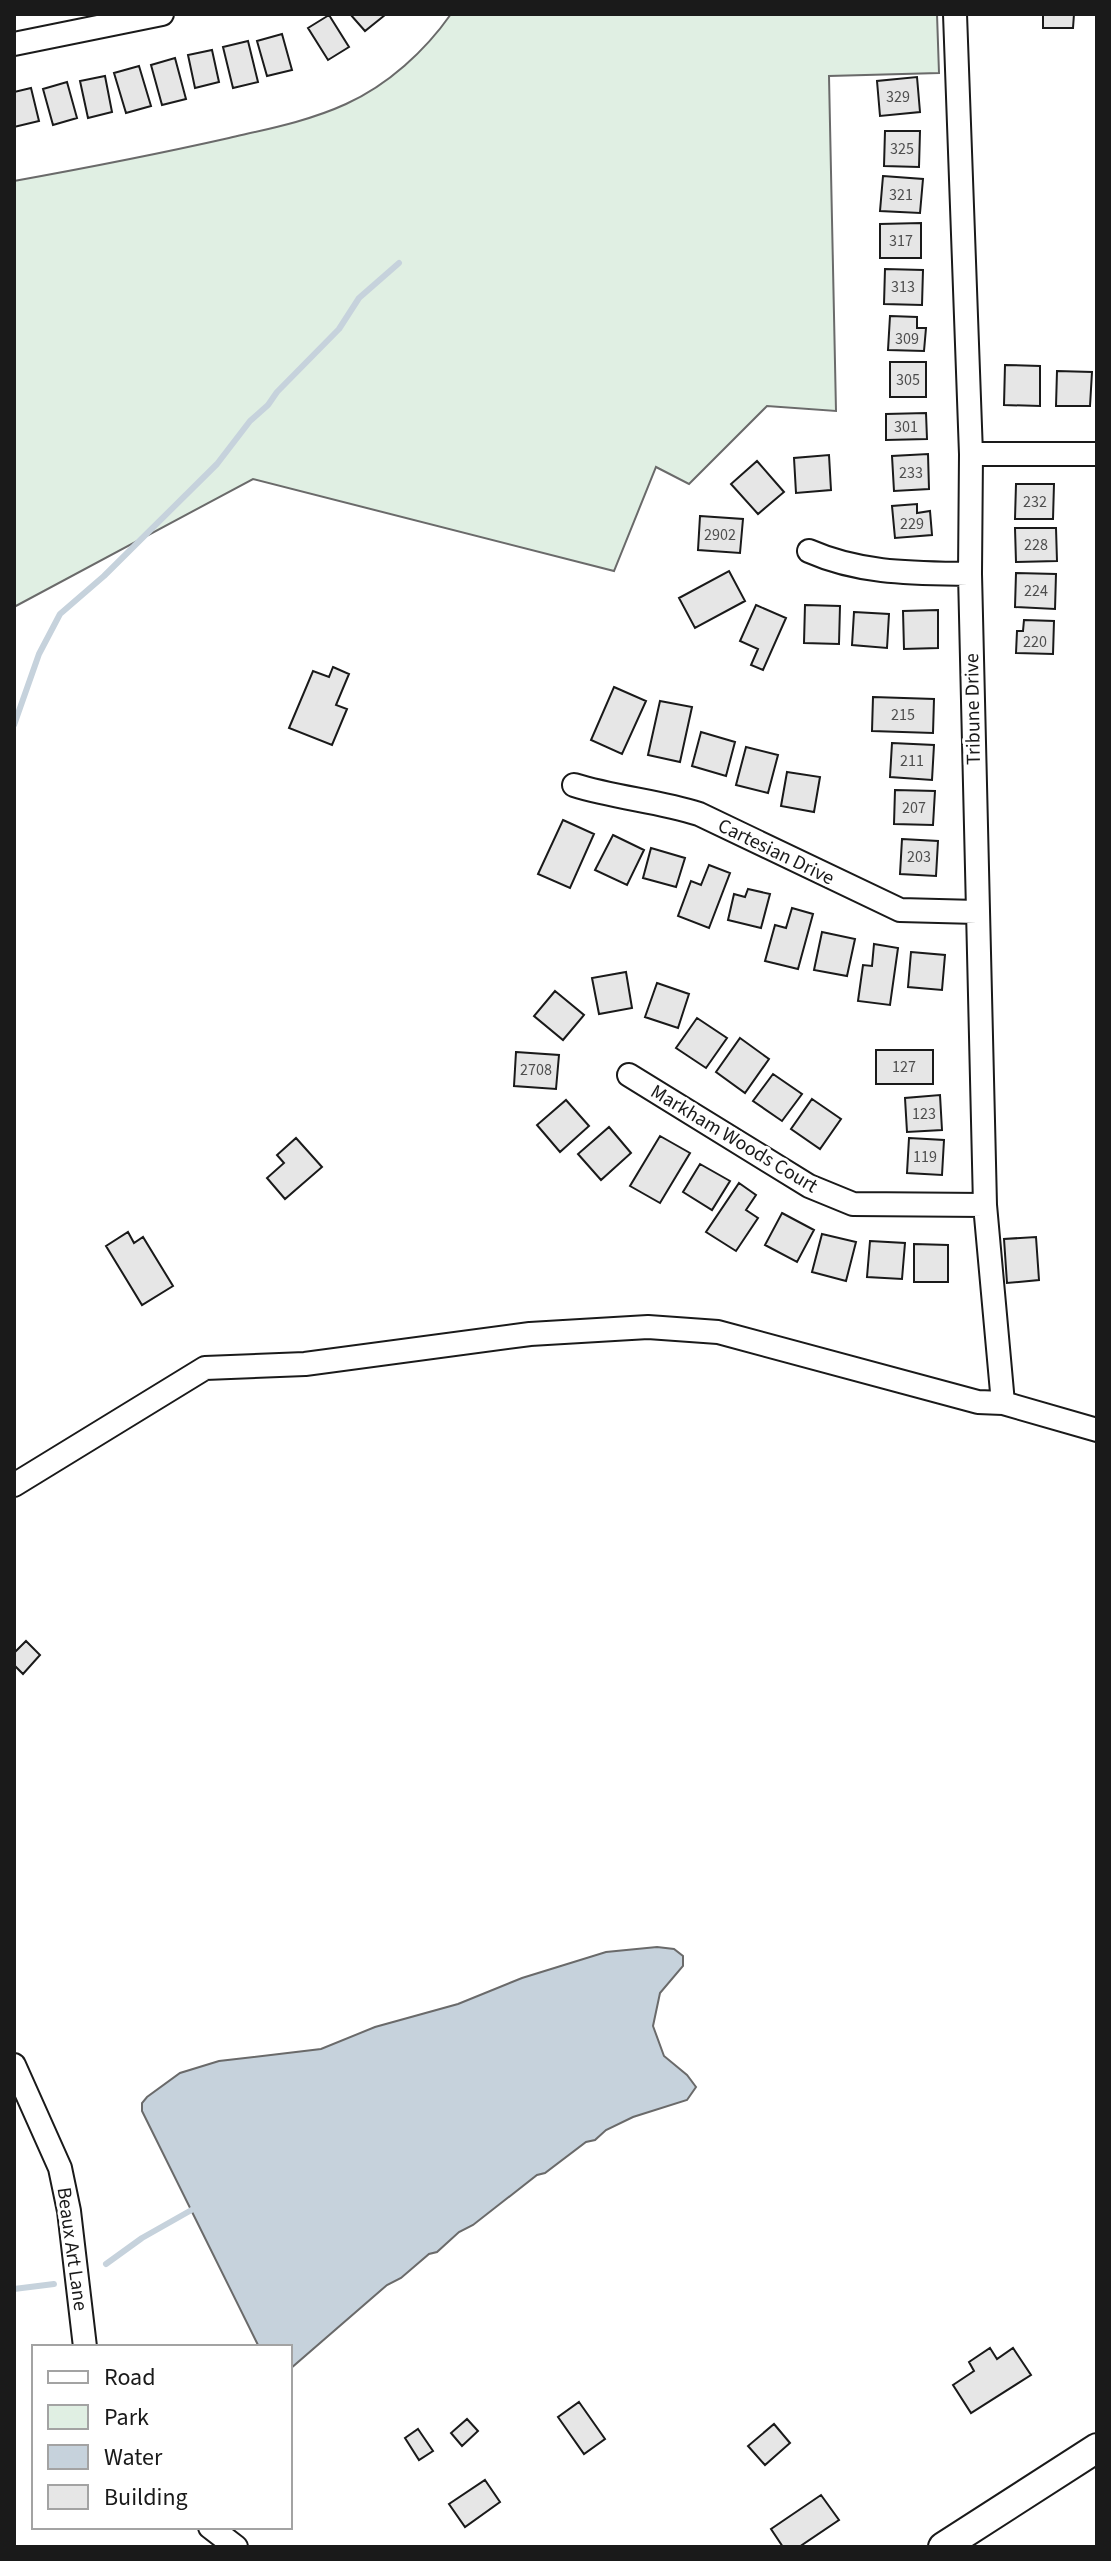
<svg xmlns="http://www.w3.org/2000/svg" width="1111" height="2561" font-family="'Source Sans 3',sans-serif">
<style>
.green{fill:#e0efe3;stroke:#6a6a6a;stroke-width:2}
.water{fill:#c6d2dc;stroke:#6a6a6a;stroke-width:2}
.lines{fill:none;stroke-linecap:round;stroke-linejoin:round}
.stream{stroke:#c6d2dc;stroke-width:6}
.building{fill:#e6e6e6;stroke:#1a1a1a;stroke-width:2}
.minor-casing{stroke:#1a1a1a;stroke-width:26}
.major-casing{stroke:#1a1a1a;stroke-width:32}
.minor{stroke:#fff;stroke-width:22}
.major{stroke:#fff;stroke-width:28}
.labels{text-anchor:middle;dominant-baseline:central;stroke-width:6;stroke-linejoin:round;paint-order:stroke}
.number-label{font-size:16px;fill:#4d4d4d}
.street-label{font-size:20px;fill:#1a1a1a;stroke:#fff}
</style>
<rect width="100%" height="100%" fill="#fff"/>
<path class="green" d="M451,14H937L939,73L829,76L836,411L767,406L689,484L656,467L614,571L253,479L14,607V181C86,168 158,154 229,138C268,129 309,121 346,104C388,85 425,51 451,14Z"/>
<path class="water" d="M657,1947L674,1949L683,1956V1966L660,1993L653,2026L664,2056L687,2075L696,2087L687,2100L633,2117L606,2130L595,2140L586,2142L545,2173L537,2175L473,2225L459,2232L437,2252L429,2254L401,2278L387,2285L290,2369V2347H259L142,2111V2103L147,2097L180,2073L219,2061L321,2049L375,2027L458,2004L522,1978L606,1952Z"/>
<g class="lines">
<path class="stream" d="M14,725L39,654L60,614L104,576L217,464L250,421L268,405L277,392L339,329L359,298L399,263
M106,2264L142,2238L195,2208
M14,2289L54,2284"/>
</g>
<path class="building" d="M350,14H384L385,15L365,31Z
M1043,14H1074L1073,28H1043Z
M329,15L349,47L328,60L308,28Z
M282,34L292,70L267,76L257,41Z
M248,41L258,82L233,88L223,47Z
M212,50L219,82L195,88L188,55Z
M175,58L186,99L162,105L151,65Z
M139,66L151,106L126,113L114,73Z
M105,76L112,112L88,118L80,81Z
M917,77L920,112L880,116L877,81Z
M67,82L77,118L53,125L43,89Z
M31,88L39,121L14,127V92Z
M885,131H920L919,167L884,166Z
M883,176L923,179L920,213L880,211Z
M921,223V258H880V224Z
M885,269L923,270L922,305L884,304Z
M890,316L917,317V328H926L924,351L888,350Z
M890,362H926V397H890Z
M1005,365L1040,366V406L1004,405Z
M1057,371L1092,372L1090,406H1056Z
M926,413L927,439L886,440V414Z
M928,454L929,489L894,491L892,456Z
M829,455L831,490L796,493L794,458Z
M757,461L784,492L758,514L731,484Z
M1016,484H1054L1053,519H1015Z
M917,504V513L930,511L932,535L895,538L892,506Z
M700,516L743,519L740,553L698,550Z
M1015,528H1056L1057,561L1016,562Z
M729,571L745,601L695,628L679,598Z
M1016,573L1056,574L1055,609L1015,607Z
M756,605L786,618L763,670L751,665L758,649L740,641Z
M805,605L840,606L839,644L804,643Z
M938,610V648L904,649L903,611Z
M854,612L889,614L887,648L852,645Z
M1024,620L1054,621L1053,654L1016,653L1017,631H1023Z
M333,667L349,674L336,705L347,709L332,745L289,728L313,671L329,677Z
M614,687L646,701L622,754L591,740Z
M873,697L934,699L933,733L872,731Z
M660,701L692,707L680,762L648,755Z
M701,732L735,742L726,776L692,766Z
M892,743L934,745L932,780L890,777Z
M746,747L778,755L768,793L736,785Z
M787,772L820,777L814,812L781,806Z
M895,790L935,791L933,825L894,824Z
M563,820L594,834L570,888L538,874Z
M613,835L644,850L627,885L595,870Z
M902,839L938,841L936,876L900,874Z
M651,848L685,858L676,887L643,878Z
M709,865L730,873L709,928L678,916L691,881L701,885Z
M748,889L770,894L761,928L728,920L734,894L745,897Z
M792,908L813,914L798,969L765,961L775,925L786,928Z
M822,932L855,939L847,976L814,970Z
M874,944L898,948L890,1005L858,1001L863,965L872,966Z
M911,952L945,955L942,990L908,987Z
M626,972L632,1008L599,1014L592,978Z
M657,983L689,994L678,1028L645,1017Z
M555,991L584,1015L563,1040L534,1016Z
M697,1018L727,1038L706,1068L676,1048Z
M740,1038L769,1059L745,1093L716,1072Z
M876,1050H933V1084H876Z
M516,1052L559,1055L556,1089L514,1086Z
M773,1074L802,1094L782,1121L753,1101Z
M940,1095L942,1130L907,1132L905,1098Z
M812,1099L841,1119L820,1149L791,1129Z
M566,1100L589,1126L560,1152L537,1125Z
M609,1127L631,1153L601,1180L578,1154Z
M660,1136L690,1153L660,1203L630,1186Z
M296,1138L322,1167L285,1199L267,1178L284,1163L277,1155Z
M909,1138L944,1140L942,1175L907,1173Z
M700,1164L730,1181L712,1210L683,1192Z
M739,1183L756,1195L746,1210L758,1218L736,1251L706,1232Z
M782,1213L814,1230L797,1262L765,1245Z
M128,1232L134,1243L143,1237L173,1286L142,1305L106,1246Z
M822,1234L856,1242L846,1281L812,1272Z
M1036,1237L1039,1280L1007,1283L1004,1239Z
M870,1241L905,1243L902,1279L867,1277Z
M914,1244L948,1245V1282H914Z
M26,1641L40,1655L23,1674L14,1665V1653Z
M990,2348L997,2359L1013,2348L1031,2375L971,2413L953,2385L974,2371L969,2362Z
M579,2402L605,2439L584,2454L558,2417Z
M467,2419L478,2431L462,2446L451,2433Z
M774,2424L790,2443L765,2465L748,2446Z
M418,2429L433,2451L419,2460L405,2438Z
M485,2480L500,2502L465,2527L449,2504Z
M821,2495L839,2520L799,2547H783L771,2529Z"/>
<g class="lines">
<defs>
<path id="minor" d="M955,14L971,454L970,574L985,1205L1003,1403
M14,44L162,14
M971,454H1097
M809,551C861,574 914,573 970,574
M574,785C616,798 658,801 699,814L900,910L977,912
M629,1075L809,1186L853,1204L985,1205
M14,1485L205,1368L305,1364L530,1334L648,1327L718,1332L978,1402L1003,1403L1097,1430
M14,2065L60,2168L69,2211L85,2347
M210,2527L236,2547"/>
<path id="major" d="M943,2547L1097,2448"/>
</defs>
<use href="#minor" class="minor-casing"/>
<use href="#major" class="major-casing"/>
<use href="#minor" class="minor"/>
<use href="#major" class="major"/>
</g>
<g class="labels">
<g class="number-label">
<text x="898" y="97">329</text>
<text x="902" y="149">325</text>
<text x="901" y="195">321</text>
<text x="901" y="241">317</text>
<text x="903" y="287">313</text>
<text x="907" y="339">309</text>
<text x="908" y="380">305</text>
<text x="906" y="427">301</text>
<text x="911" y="473">233</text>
<text x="1035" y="502">232</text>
<text x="912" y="524">229</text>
<text x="720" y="535">2902</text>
<text x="1036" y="545">228</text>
<text x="1036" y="591">224</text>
<text x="1035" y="642">220</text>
<text x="903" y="715">215</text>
<text x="912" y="761">211</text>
<text x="914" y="808">207</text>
<text x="919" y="857">203</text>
<text x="904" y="1067">127</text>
<text x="536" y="1070">2708</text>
<text x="924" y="1114">123</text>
<text x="925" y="1157">119</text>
</g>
<g class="street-label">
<text transform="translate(973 709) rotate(-91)">Tribune Drive</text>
<text transform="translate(776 852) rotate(26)">Cartesian Drive</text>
<text transform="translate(734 1139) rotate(31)">Markham Woods Court</text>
<text transform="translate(72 2249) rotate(82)">Beaux Art Lane</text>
</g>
</g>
<rect width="1111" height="2561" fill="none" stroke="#1a1a1a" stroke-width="32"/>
<rect x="32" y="2345" width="260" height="184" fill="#ffffff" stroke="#a3a3a3" stroke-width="2"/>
<rect x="48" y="2371" width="40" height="12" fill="#ffffff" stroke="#a3a3a3" stroke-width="2"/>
<text x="104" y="2385" font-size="24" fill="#1a1a1a">Road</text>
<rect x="48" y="2405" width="40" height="24" fill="#e0efe3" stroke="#a3a3a3" stroke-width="2"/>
<text x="104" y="2425" font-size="24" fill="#1a1a1a">Park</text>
<rect x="48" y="2445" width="40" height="24" fill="#c6d2dc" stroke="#a3a3a3" stroke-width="2"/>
<text x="104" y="2465" font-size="24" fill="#1a1a1a">Water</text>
<rect x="48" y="2485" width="40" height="24" fill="#e6e6e6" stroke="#a3a3a3" stroke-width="2"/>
<text x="104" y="2505" font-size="24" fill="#1a1a1a">Building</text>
</svg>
